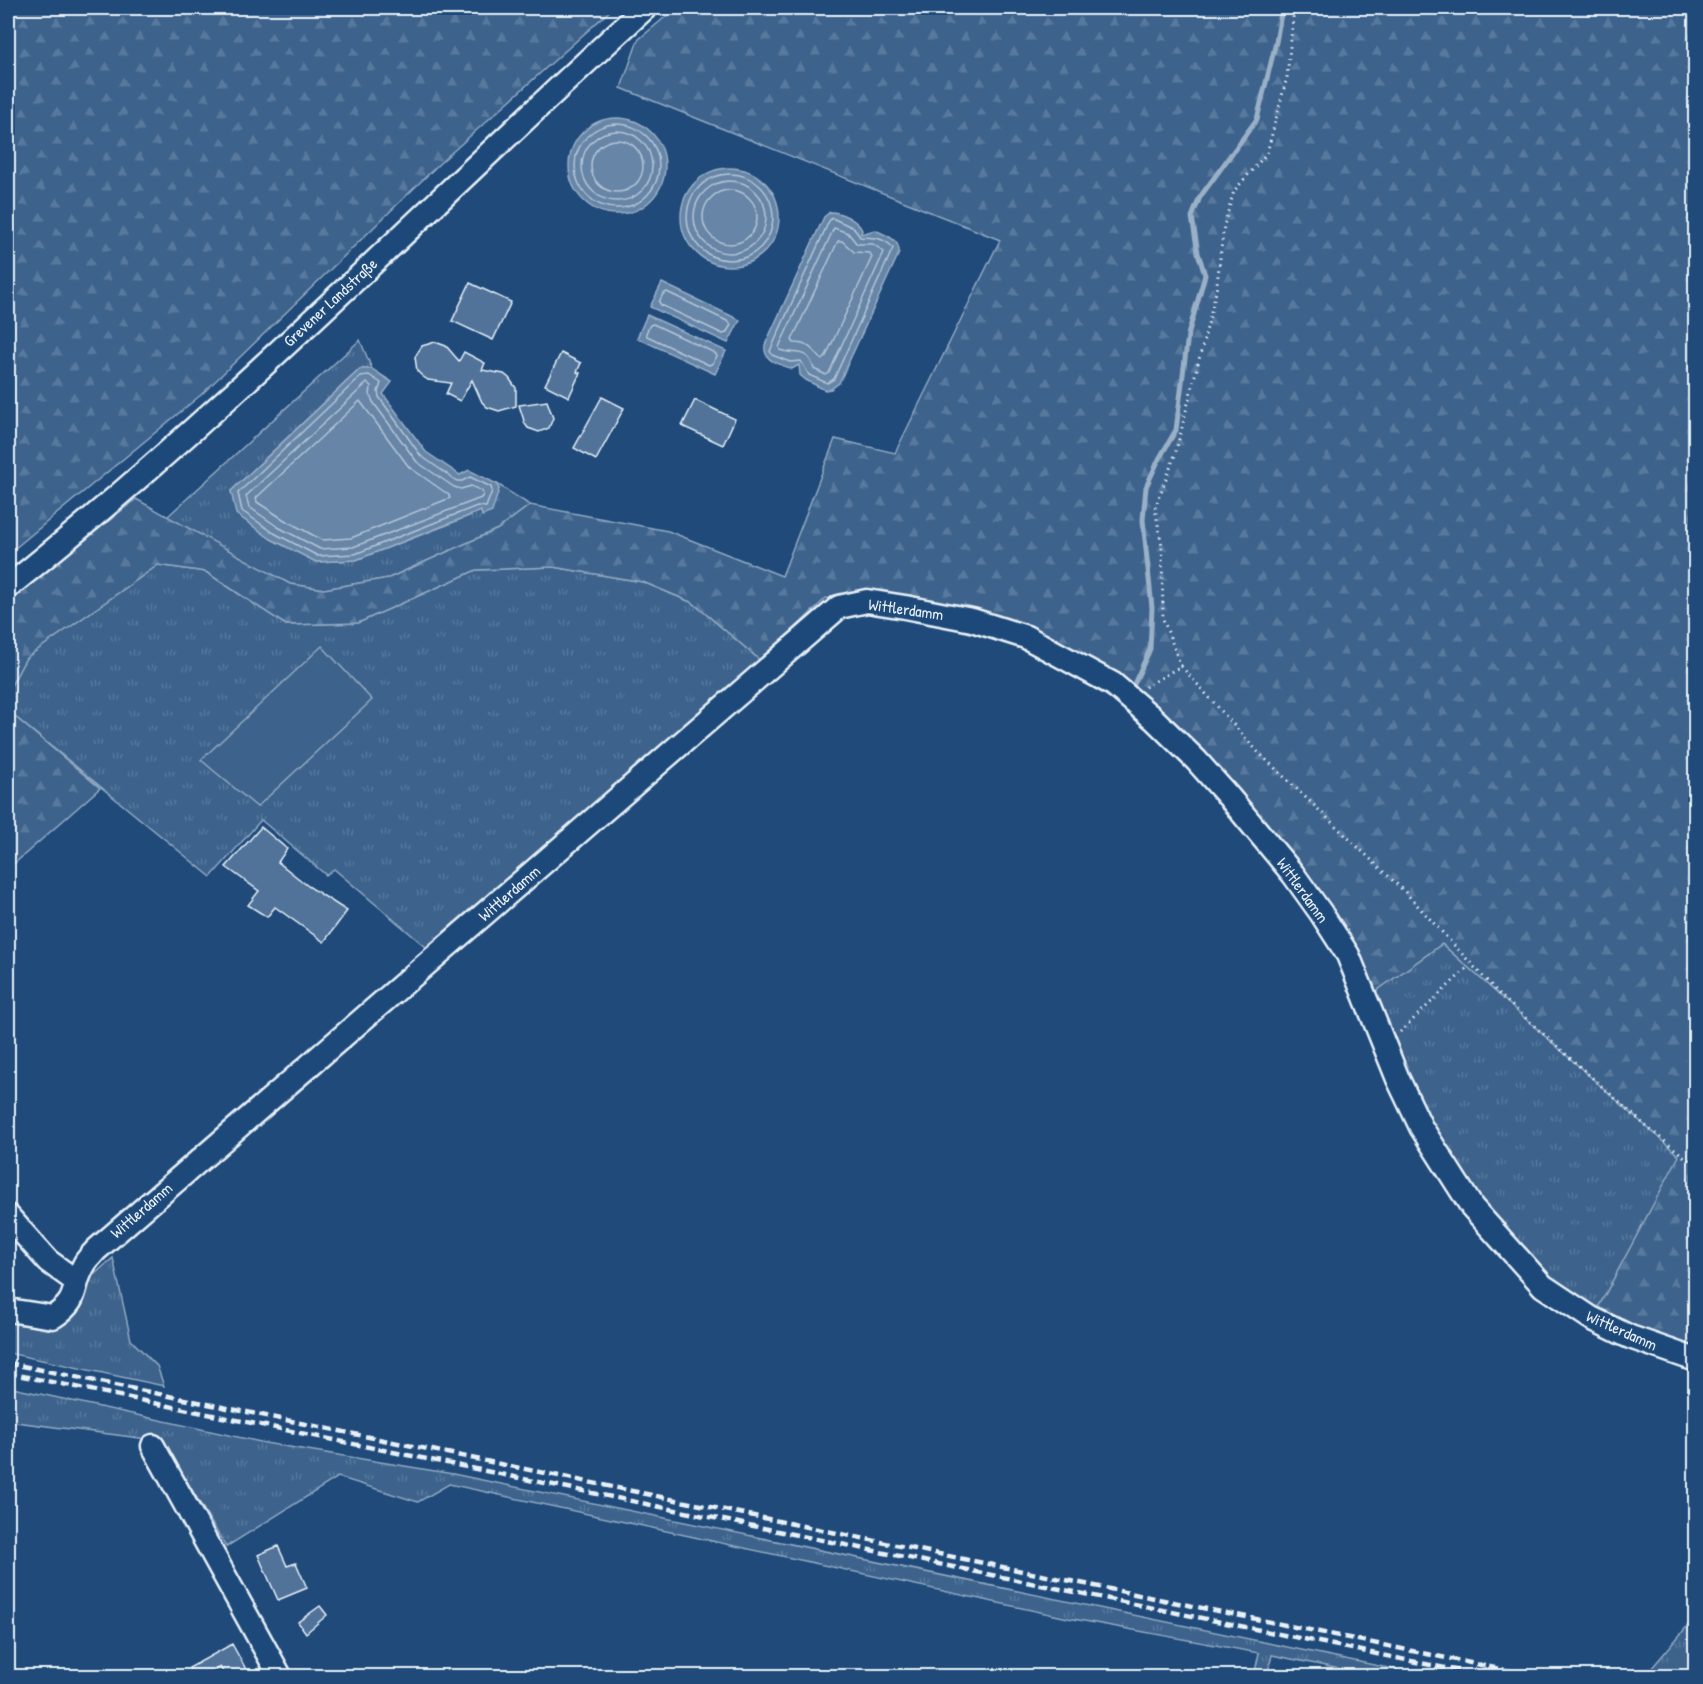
<svg xmlns="http://www.w3.org/2000/svg" width="1703" height="1684" font-family="'Patrick Hand',sans-serif">
<style>
.grass{fill:url(#grass-tufts);stroke:#92aac2;stroke-width:1.5}
.forest{fill:url(#forest-firs);stroke:#92aac2;stroke-width:1.5}
.green{fill:#3c628c;stroke:#92aac2;stroke-width:1.5}
.water{fill:#6685a7;stroke:#9ab0c7;stroke-width:1.5}
.lines{fill:none;stroke-linecap:round;stroke-linejoin:round}
.shore{stroke:#b4c6d8;stroke-width:1.5}
.stream{stroke:#9ab0c7;stroke-width:5}
.building{fill:#517399;stroke:#e8f1f8;stroke-width:1.5}
.minor-casing{stroke:#e8f1f8;stroke-width:27}
.path{stroke:#e8f1f8;stroke-width:3;stroke-dasharray:1.5 4.5;stroke-linecap:butt}
.minor{stroke:#1f4a7a;stroke-width:22}
.rail{stroke:#e8f1f8;stroke-width:4.5;stroke-dasharray:9 4.5;stroke-linecap:butt}
.labels{text-anchor:middle;dominant-baseline:central;stroke-width:6;stroke-linejoin:round;paint-order:stroke}
.street-label{font-size:16px;fill:#e8f1f8;stroke:#1f4a7a}
</style>
<defs>
<pattern id="grass-tufts" width="24" height="20" patternUnits="userSpaceOnUse" patternTransform="scale(1.5)"><rect width="24" height="20" fill="#3c628c"/><path d="M3 7l-1-3M5 7V3M7 7l1-3M15 17l-1-3M17 17v-4M19 17l1-3" fill="none" stroke="#58799d"/></pattern>
<pattern id="forest-firs" width="22" height="20" patternUnits="userSpaceOnUse" patternTransform="scale(1.5)"><rect width="22" height="20" fill="#3c628c"/><path d="M5 1l3.5 6h-7zM16 11l3.5 6h-7z" fill="#58799d"/></pattern>
</defs>
<rect width="100%" height="100%" fill="#1f4a7a"/>
<filter id="ink" filterUnits="userSpaceOnUse"><feTurbulence type="fractalNoise" baseFrequency=".0167" numOctaves="2"/><feDisplacementMap in="SourceGraphic" scale="12" xChannelSelector="R" yChannelSelector="G"/><feConvolveMatrix kernelMatrix="1 2 1 2 8 2 1 2 1" color-interpolation-filters="sRGB"/></filter>
<g filter="url(#ink)">
<path class="grass" d="M360,340L372,369L359,370L231,491L271,539L316,562L356,560L447,525L481,511L499,489L497,484L530,505L498,529L389,578L324,589L290,584L167,517Z
M158,565L206,572L286,625L358,623L476,570L553,567L643,582L693,603L761,661L426,947L334,869L326,875L261,820L211,877L8,711V691L26,658Z
M1442,944L1680,1156L1590,1323L1520,1278L1457,1203L1365,999Z
M113,1258L131,1340L157,1366L164,1386L8,1353V1319L51,1328L71,1320L85,1297L88,1280Z
M8,1387L265,1443L453,1474L1427,1676H1374L1272,1655L1267,1676H1254L1259,1653L1068,1618L449,1484L418,1502L338,1477L226,1547L163,1441L8,1421Z
M1695,1617V1676H1645Z"/>
<path class="forest" d="M8,8H613L441,162L202,394L8,554Z
M676,8H1695V1369L1590,1323L1679,1156L1442,944L1365,999L1298,888L1150,721L1031,652L964,624L826,598L761,661L693,603L643,582L553,567L476,570L358,623L286,625L206,572L158,565L26,658L8,691V602L136,499L290,584L324,589L389,578L498,529L530,505L668,531L782,576L835,439L895,453L1000,240L621,88L638,40Z
M8,711L100,788L8,869Z"/>
<path class="green" d="M322,646L372,700L257,807L201,760Z"/>
<path class="water" d="M569 166a48 48 0 1 1 96 0a48 48 0 1 1-96 0Z
M681 217a49 49 0 1 1 98 0a49 49 0 1 1-98 0Z
M830,212C841,212 857,220 862,230L861,234L875,230C887,236 900,239 899,253L839,383L831,389L825,390L806,380L800,375L799,365L792,369C778,363 763,362 765,345L824,217Z
M662,283L740,320L728,343L650,307Z
M647,315L726,351L715,374L637,338Z
M360,369H372L392,382L383,394L426,452L460,475L469,470L497,484L499,489L492,512L482,516L481,511L356,560L316,562L271,539L236,514L231,491Z"/>
<g class="lines">
<path class="shore" d="M575 166a42 42 0 1 1 84 0a42 42 0 1 1-84 0Z
M582 166a35 35 0 1 1 70 0a35 35 0 1 1-70 0Z
M591 166a26 26 0 1 1 52 0a26 26 0 1 1-52 0Z
M687 217a43 43 0 1 1 86 0a43 43 0 1 1-86 0Z
M694 217a36 36 0 1 1 72 0a36 36 0 1 1-72 0Z
M703 217a27 27 0 1 1 54 0a27 27 0 1 1-54 0Z
M832,218L854,228L860,237C873,238 884,237 893,248L834,379L827,383L809,375L801,361L790,362L772,355L770,351L829,221Z
M834,228L848,233L857,244H873L884,252L829,373L826,375L814,369C807,346 797,356 780,350L779,347Z
M838,241H842L854,252L870,253L872,257L825,358L822,360C813,350 809,343 794,343L792,340Z
M667,292L729,322L731,325L726,333L723,334L661,305L659,302L663,294Z
M653,324L715,353L717,356L713,363L709,365L647,336L646,333L650,325Z
M369,375L381,383L378,392L379,397L421,456L457,481H462L470,477L491,487L492,491L486,507L477,506L355,554L318,556L274,533L242,511L238,493L361,376Z
M367,383L371,386L370,395L373,402L417,462L454,487L461,489L471,486L482,491L483,495L481,498L353,547L320,549L278,527L249,507L246,496Z
M360,401L409,467L449,495L450,498L351,538L322,540L283,519L257,502L256,498Z"/>
<path class="stream" d="M1130,693L1150,649L1152,608L1143,520L1146,487L1159,459L1176,430L1188,335L1205,275L1198,253L1192,217L1200,197L1257,119L1276,42L1282,8"/>
</g>
<path class="building" d="M470,283L511,302L493,340L452,321Z
M435,342L446,346L459,361L464,352L485,363L482,370L504,374L509,378L516,388V406L499,411L487,407L482,402L472,380L460,401L446,394L451,383L428,380L422,376L417,371L415,357L422,346Z
M561,353L581,363L577,372L580,373L569,397L545,385Z
M602,397L624,408L596,460L574,448Z
M695,400L735,419L723,445L682,426Z
M547,401L553,418L549,428L539,432L528,428L525,424L519,405Z
M261,827L287,849L278,862L308,886L347,911L324,942L275,907L267,917L248,905L259,891L226,867Z
M278,1546L287,1566L296,1563L307,1588L278,1600L258,1555Z
M320,1606L327,1615L306,1633L298,1622Z
M232,1644L247,1671L238,1677H226L220,1667L203,1677H194L189,1668Z"/>
<g class="lines">
<defs>
<path id="minor" d="M8,587C232,408 433,201 645,8
M8,1216L48,1261L77,1282
M8,1310L53,1317C81,1299 70,1289 84,1265C87,1259 92,1255 96,1250L839,607L867,601L905,607L972,620L1026,637L1113,684L1155,720L1196,760L1229,797L1293,874L1321,913L1348,955L1398,1079L1421,1127L1472,1207L1543,1286L1591,1318L1630,1337L1696,1360
M153,1446L280,1676"/>
</defs>
<use href="#minor" class="minor-casing"/>
<path class="path" d="M1181,666L1163,619L1162,546L1155,508L1175,455L1216,292L1224,225L1234,191L1267,153L1287,77L1294,8
M1145,687L1181,666L1258,752L1406,893L1500,995L1647,1127L1696,1166
M1400,1032L1468,967"/>
<use href="#minor" class="minor"/>
<path class="rail" d="M8,1363L1534,1676
M8,1373L1484,1676"/>
</g>
</g>
<g class="labels">
<g class="street-label">
<text transform="translate(330 302) rotate(-43)">Grevener Landstraße</text>
<text transform="translate(906 609) rotate(8)">Wittlerdamm</text>
<text transform="translate(1303 890) rotate(54)">Wittlerdamm</text>
<text transform="translate(509 893) rotate(-41)">Wittlerdamm</text>
<text transform="translate(141 1210) rotate(-41)">Wittlerdamm</text>
<text transform="translate(1622 1330) rotate(24)">Wittlerdamm</text>
</g>
</g>
<rect width="1703" height="1684" fill="none" stroke="#1f4a7a" stroke-width="30"/>
<rect x="15" y="15" width="1673" height="1654" fill="none" stroke="#e8f1f8" stroke-width="2" filter="url(#ink)"/>
</svg>
